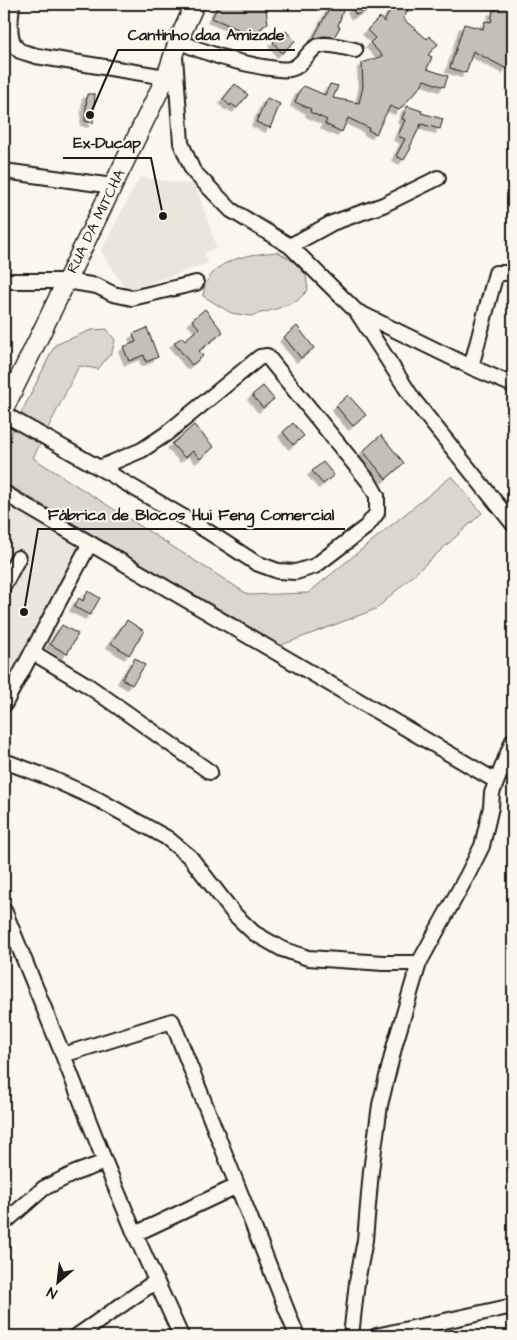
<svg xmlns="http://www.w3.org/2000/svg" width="517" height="1340" font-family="'Architects Daughter',sans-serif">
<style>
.built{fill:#eae6dc}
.green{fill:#dad7ce;stroke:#7b7a75}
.building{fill:#c3c0b8;stroke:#1c1c1c;filter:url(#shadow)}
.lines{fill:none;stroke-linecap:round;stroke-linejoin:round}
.minor-casing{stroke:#1c1c1c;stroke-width:18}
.major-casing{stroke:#1c1c1c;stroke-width:21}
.minor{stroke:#fbf7ec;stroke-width:14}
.major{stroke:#fbf7ec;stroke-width:18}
.labels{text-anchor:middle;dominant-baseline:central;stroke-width:4;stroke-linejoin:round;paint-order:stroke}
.street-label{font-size:15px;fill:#1c1c1c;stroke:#fbf7ec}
.leader{fill:none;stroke:#1c1c1c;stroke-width:2}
.callout-dot{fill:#1c1c1c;stroke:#fbf7ec;stroke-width:2}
.callout-label{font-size:16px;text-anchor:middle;font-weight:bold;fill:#1c1c1c;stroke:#fbf7ec;stroke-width:4;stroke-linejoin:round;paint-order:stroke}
</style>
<defs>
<filter id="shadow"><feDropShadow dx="-4.5" dy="4.5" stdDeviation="0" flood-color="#0004"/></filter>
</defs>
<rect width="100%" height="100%" fill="#fbf7ec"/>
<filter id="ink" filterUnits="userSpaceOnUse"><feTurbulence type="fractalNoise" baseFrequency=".02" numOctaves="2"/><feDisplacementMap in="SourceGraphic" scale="10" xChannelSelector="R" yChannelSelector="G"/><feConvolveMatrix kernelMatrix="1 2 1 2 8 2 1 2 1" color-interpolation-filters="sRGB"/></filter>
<g filter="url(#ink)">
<path class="built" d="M140,177L195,185L217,248L204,253L208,263L127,291L101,251Z
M4,503L79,546L4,687Z"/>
<path class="green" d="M278,252L294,262L306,275L308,290L297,301L276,309L250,316L231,313L203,296C204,291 204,285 207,281C220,257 253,254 278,252Z
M107,329L115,340L112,352L98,369L79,366L33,458L249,595L308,593L452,476L482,513L376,609L279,646L4,482V448L55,345L91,330Z"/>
<path class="building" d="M219,4H265L268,23L252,35L212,18Z
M332,4H345L338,26L340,27L334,37L324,36L316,38L314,37Z
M360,4H378L356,15L352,8Z
M394,4H412L403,19L427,39L429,36L438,44L428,55L432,57L427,69L448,76L444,87L424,80L421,86L399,110L390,106L376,134L368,130L369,128L348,118L342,132L325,124L327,120L310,112L311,109L295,102L300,90L304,86L325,95L330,84L338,86L333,98L359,103L363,87L362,63L383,56L370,43L375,38L367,30L380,17L384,22Z
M497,4H513V55L507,69L473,51L466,73L450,68L464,24L483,29L485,21L491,22L493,10L496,11Z
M286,31L295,41L282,53L273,42Z
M235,84L248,95L237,108L231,104L230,106L223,99Z
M87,94H95L93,123L85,121Z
M267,98L280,104L270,128L256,122Z
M407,106L422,111L421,113L443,119L440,129L421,124L410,147L411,148L404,160L396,156L405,139L398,136L405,120L402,119Z
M205,309L223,332L199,351L203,356L192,365L174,343L182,337L185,340L199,328L192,320Z
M297,326L314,348L301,358L284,337Z
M147,328L158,357L146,362L144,355L129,361L123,347L136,342L133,334Z
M263,386L274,399L263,408L252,395Z
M348,395L366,415L353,426L336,406Z
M293,423L304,436L293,445L283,432Z
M194,425L214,447L200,459L193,451L185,458L172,444Z
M381,435L404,463L386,479L363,451Z
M323,462L334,475L323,484L312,471Z
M88,591L100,598L90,615L74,607L79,598L83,601Z
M127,620L144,631L129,655L111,643Z
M62,625L78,634L67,654L50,644Z
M135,658L145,665L132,685L122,679Z"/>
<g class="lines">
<defs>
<path id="minor" d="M12,4C11,17 6,42 20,51C25,53 31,54 36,56L166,77
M178,41C205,53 234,62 263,67C272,68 282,71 290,69C305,66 308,46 324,45C331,44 347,48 355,50
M175,56L181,143L193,171L231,210L290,246L357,312L413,399L513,524
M4,171L113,186
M290,246L332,223L383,205L438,178
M4,281H66L97,286L113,294L132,298L196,283
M358,312L471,367L513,385
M471,367L496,273H513
M4,414C40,434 76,455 112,475L207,531L256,563L278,571L296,572L315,566L366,527L377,513V496L369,482L267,356L260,357L166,434L142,450L99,468
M4,493L496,781
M4,585L18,558
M32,652L87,685L127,713L210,772
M4,705L90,543
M4,761L50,778L99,800L167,838L190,857L235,915L254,933L282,949L308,958L384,963H419
M4,910L63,1055L105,1162L135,1234L181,1336
M63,1055L172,1021L297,1336
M4,1223L44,1188L75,1173L105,1162
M135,1234L237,1186
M77,1336L156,1281
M351,1336L357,1282L365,1240L371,1171L380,1105L395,1044L419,963L468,874L482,846L491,807L492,793L513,740
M376,1336L513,1306"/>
<g id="major">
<path id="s1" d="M4,409L166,77L178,41L195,4"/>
</g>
</defs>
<use href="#minor" class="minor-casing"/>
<use href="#major" class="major-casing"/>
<use href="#minor" class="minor"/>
<use href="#major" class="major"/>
</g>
</g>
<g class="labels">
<g class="street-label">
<text stroke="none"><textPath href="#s1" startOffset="209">RUA DA MITCHA</textPath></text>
</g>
</g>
<path class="leader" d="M90 115L118 50H295M163 216L151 158H63M24 612L38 529H345"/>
<g class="callout-dot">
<circle cx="90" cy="115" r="5"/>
<circle cx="163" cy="216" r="5"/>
<circle cx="24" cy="612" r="5"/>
</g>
<g class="callout-label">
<text x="206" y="40">Cantinho daa Amizade</text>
<text x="107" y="148">Ex-Ducap</text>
<text x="191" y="520">Fábrica de Blocos Hui Feng Comercial</text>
</g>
<rect width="517" height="1340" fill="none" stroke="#fbf7ec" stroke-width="20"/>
<rect x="10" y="10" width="497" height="1320" fill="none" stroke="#1c1c1c" stroke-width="2" filter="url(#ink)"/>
<g transform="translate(58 1282) rotate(208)" stroke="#fbf7ec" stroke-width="4" paint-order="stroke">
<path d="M0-4L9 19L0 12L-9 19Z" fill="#1c1c1c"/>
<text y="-8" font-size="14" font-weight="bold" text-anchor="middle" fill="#1c1c1c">N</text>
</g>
</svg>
